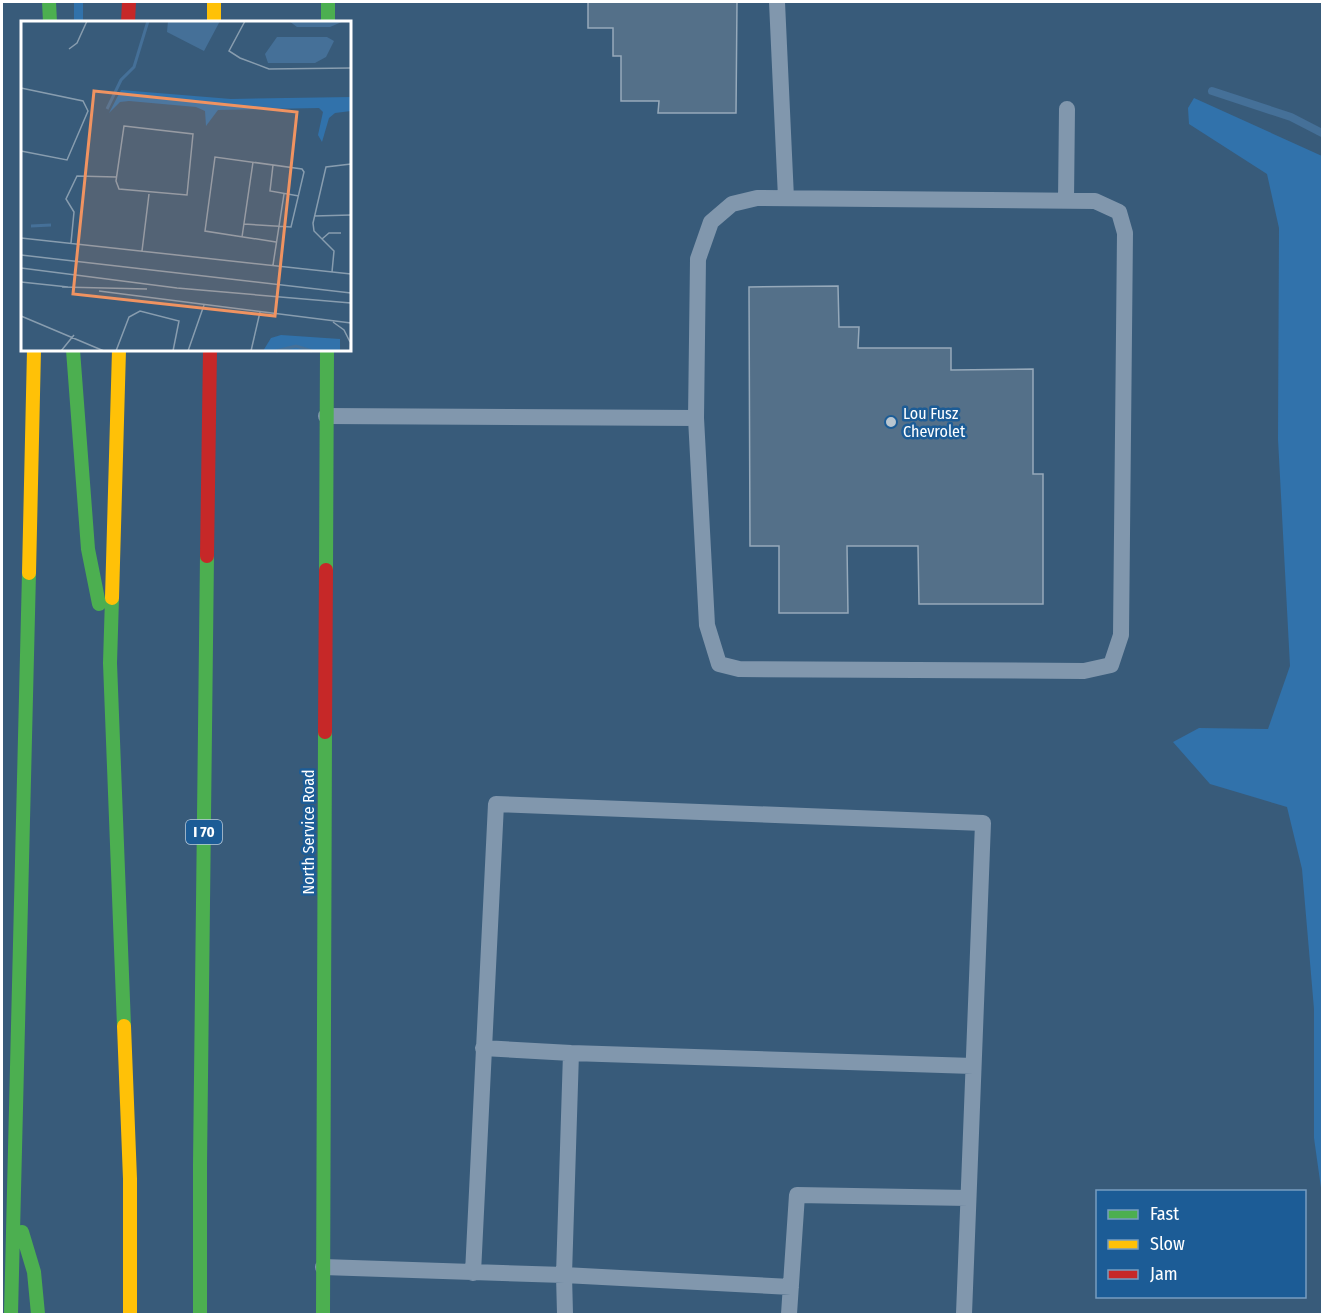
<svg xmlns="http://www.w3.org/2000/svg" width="1324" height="1316" font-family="'Fira Sans Condensed',sans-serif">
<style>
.green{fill:#3172ab}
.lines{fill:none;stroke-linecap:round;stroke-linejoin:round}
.stream{stroke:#457098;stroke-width:8}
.building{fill:#547089;stroke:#96a9ba;stroke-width:1.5}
.lane{stroke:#8197ad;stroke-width:16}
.fast{stroke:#4caf50;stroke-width:14}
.slow{stroke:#ffc107;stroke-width:14}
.jam{stroke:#c62828;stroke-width:14}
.poi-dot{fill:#b9c6d0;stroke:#1c5c96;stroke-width:2}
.labels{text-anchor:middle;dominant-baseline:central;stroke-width:5;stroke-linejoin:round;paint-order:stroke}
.shield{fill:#1c5c96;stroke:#bbcee0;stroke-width:1.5}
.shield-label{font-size:15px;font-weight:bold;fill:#fff}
.poi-label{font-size:16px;fill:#fff;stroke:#1c5c96;text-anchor:start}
.street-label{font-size:16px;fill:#fff;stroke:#1c5c96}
.inset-river{fill:none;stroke:#457098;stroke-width:3}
.inset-road{fill:none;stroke:#889daf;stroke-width:1.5}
.view{fill:#f09361;fill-opacity:0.15;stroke:#f09361;stroke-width:3}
.inset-edge{fill:none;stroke:#fff;stroke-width:3}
</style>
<rect width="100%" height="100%" fill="#385b7a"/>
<path class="green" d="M74,2H83V22H74Z
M1194,98L1322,156V1195L1314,1138V1009L1302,869L1287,807L1210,784L1173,742L1199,728L1268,729L1290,666L1278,439L1279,228L1267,174L1189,124L1188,108Z"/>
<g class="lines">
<path class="stream" d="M1212,91L1291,117L1322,133"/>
</g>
<path class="building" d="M588,2H737L736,113H658L659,101H621V56H613V28H588Z
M838,286L839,327H859L858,348H951V370L1033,369V474H1043V604H919L918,546H847L848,613H779V546H750L749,287Z"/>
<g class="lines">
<path class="lane" d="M777,2L786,198
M757,198L1095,201L1119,212L1125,233L1121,635L1111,665L1084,671L739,669L719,664L707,625L696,418L698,259L711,222L732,204Z
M1066,200L1067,109
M326,416L696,418
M483,1048L571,1053L973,1066
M323,1267L564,1275L791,1287
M473,1273L496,804L983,823L964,1314
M565,1314L564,1275L571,1053
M789,1314L797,1195L968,1198"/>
<path class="fast" d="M49,2L50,22
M328,2V22
M73,350L88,549L99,604
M326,570L327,350
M112,598L110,663L124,1026
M22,1232L34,1272L38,1314
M11,1314C16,1067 24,820 29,573
M200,1314V1164L207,556
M323,1314L325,732"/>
<path class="slow" d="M214,2V22
M29,573L34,350
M112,598L119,350
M124,1026L130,1179V1314"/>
<path class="jam" d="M128,22L129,2
M207,556L210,350
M325,732L326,570"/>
</g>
<circle class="poi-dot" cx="891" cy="422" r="6"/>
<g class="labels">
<rect class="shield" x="186" y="820" width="36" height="24" rx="4.5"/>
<g class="shield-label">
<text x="204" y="832">I 70</text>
</g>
<g class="poi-label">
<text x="903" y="413">Lou Fusz<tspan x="903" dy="18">Chevrolet</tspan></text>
</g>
<g class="street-label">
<text transform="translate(308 832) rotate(-90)">North Service Road</text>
</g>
</g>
<g transform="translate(21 21)">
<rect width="330" height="330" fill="#385b7a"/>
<path d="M100,69L210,78L330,76V90L314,92L308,97L301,121L297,114L302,91L298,87L197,89L185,105L184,90L175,86L108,80L99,81L88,92ZM260,314L319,318V330H242L250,317Z" fill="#3172ab"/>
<path d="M147,0H199L183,30L146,11ZM268,0H323L309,6H276ZM256,16H306L313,20L305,36L294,42H247L244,33Z" fill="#457098"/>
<path class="inset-river" d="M86,88L100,59L113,46L127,0M10,205L30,204M255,330L275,325L291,330"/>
<path class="inset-road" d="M224,0L208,30L219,37L248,48L330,47M48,28L56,22L66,0M0,67L62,80L67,90L46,139L0,130M103,105L172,113L166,174L98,168L95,160ZM252,144L249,170L278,175M293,195L330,194M223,203L270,206L283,151L281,148L194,136L184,210L255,221M221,216L232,141M0,217L330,253M301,218L308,212H320M50,222L53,191L45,178L56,155L95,156M121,230L128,173M0,234L330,272M252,244L263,173M0,247L156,267L330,282M311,251L313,230L293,210L292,202L305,146L330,143M0,261L47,266M41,266L126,268M78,270L330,302M0,295L83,330M312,301L323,309L329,321M40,330L53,314M95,330L108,296L119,290L158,300L152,330M167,330L183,284M230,330L239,291M329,330L330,311"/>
<path class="view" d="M73,70L276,91L254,295L52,273Z"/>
<rect width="330" height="330" class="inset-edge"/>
</g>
<rect width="1324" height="1316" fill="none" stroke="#ffffff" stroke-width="6"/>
<rect x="1096" y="1190" width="210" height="108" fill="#1c5c96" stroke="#779dc0" stroke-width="1.5"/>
<rect x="1108" y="1210" width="30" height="9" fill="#4caf50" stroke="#779dc0" stroke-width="1.5"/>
<text x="1150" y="1220" font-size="18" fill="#ffffff">Fast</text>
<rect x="1108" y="1240" width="30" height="9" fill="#ffc107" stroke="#779dc0" stroke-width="1.5"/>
<text x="1150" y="1250" font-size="18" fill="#ffffff">Slow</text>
<rect x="1108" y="1270" width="30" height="9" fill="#c62828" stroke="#779dc0" stroke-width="1.5"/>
<text x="1150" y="1280" font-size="18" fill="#ffffff">Jam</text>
</svg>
